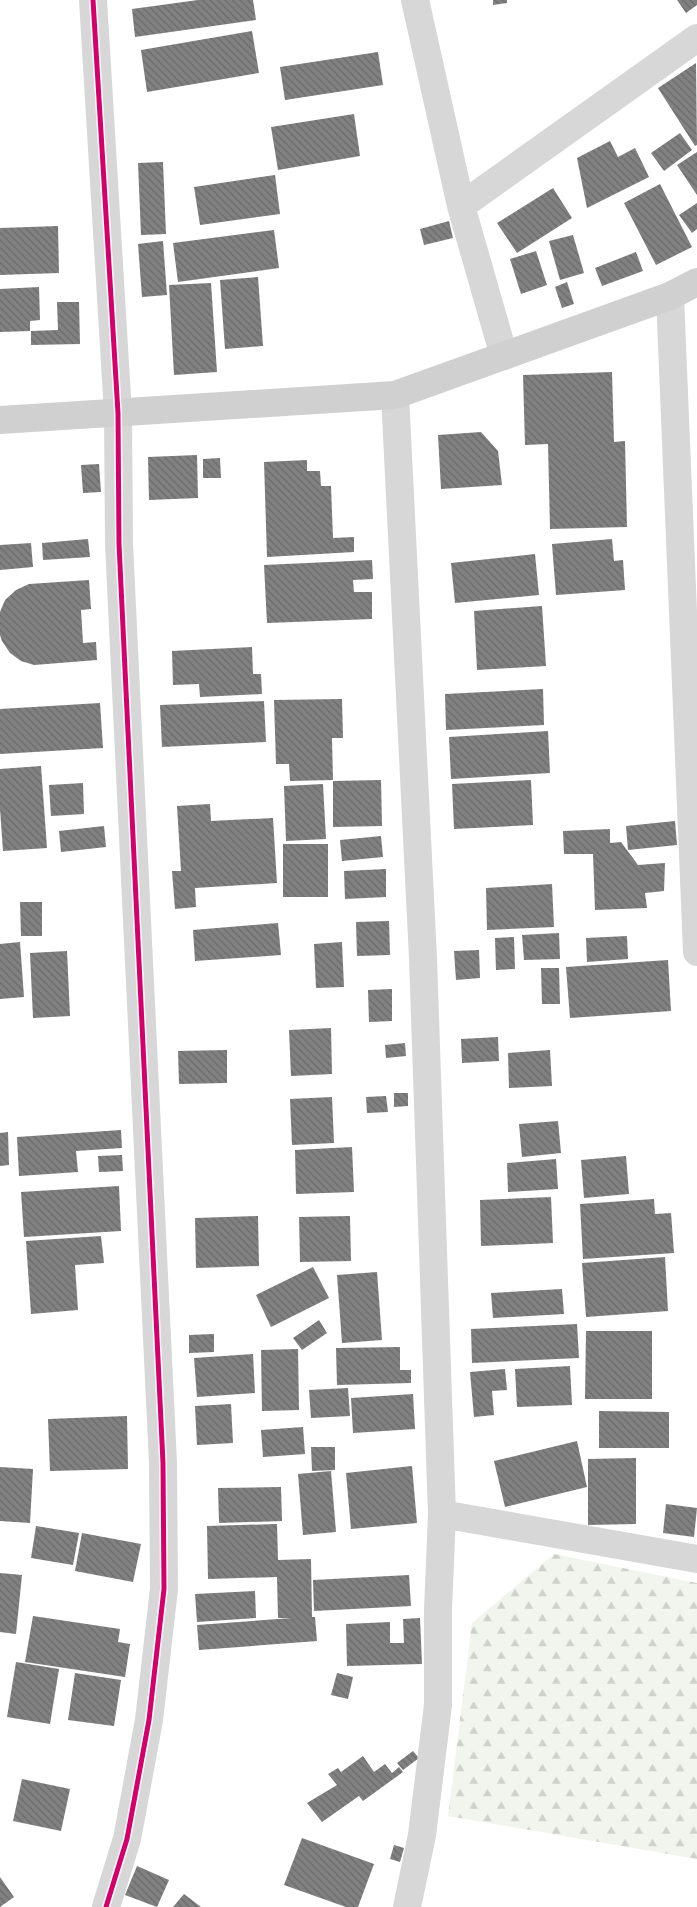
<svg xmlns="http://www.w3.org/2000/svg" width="697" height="1907" font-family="Karla,sans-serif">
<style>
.forest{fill:url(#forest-firs)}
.building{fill:url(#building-back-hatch)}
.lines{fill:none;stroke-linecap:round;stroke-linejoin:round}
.street{stroke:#d7d7d7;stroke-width:28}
.secondary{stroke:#d0d0d0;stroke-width:28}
.cycleway-casing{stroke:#fff;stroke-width:8}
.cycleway{stroke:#d6006c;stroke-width:5}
</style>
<defs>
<pattern id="forest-firs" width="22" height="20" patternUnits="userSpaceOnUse" patternTransform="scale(1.25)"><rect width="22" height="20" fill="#f1f5ed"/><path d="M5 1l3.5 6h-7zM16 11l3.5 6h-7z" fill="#cfd2cc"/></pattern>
<pattern id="building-back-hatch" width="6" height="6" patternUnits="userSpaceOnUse" patternTransform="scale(1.25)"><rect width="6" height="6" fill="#818181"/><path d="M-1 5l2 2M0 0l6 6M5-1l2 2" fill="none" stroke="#6a6a6a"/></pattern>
</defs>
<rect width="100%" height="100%" fill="#fff"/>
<path class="forest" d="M554,1554L697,1583V1859L448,1816L472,1623Z"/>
<path class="building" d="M198,0H253L256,20L135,37L132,9Z
M493,0H507V3L493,5Z
M677,0H697V5L686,13Z
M252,31L259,73L147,92L141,50Z
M378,52L383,85L285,100L280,67Z
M696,63L697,145L695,146L658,88Z
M354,114L360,156L278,170L271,127Z
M680,133L692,150L664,171L651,153Z
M610,141L618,157L635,148L649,177L587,208L577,158Z
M697,152V195L677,165Z
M163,162L166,234L141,235L138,163Z
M275,175L280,214L200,225L194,187Z
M660,184L692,247L656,265L624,203Z
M553,188L572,218L517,253L497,223Z
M697,203V229L692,233L679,215Z
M449,221L453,238L424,245L420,229Z
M58,226L59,273L0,275V228Z
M274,230L279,268L178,282L173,243Z
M573,235L584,273L560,280L549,241Z
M163,241L167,295L142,297L138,244Z
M536,251L547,285L521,294L510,259Z
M636,252L643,271L602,286L595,268Z
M258,277L263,346L225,349L220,280Z
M567,282L574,304L562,308L555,287Z
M211,283L217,372L174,375L169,285Z
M39,287L40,320L30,321V331L0,332V289Z
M57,302H79L80,344L31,345V331L58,330Z
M612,372L614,442L625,441L627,527L550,529L548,444L525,445L523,375Z
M481,432L498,451L502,485L441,489L438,435Z
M197,455L198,498L149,500L148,457Z
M220,458L221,478H203V459Z
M307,460V471H320L321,486H331L333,538L354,537V552L267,557L264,462Z
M99,464L101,492L83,493L81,465Z
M88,539L90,557L43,560L42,543Z
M612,539L614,561L623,560L625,590L556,595L552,544Z
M31,543L33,567L0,570V545Z
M535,554L539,595L455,603L451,563Z
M372,560L373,579L353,580L354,592H372V619L267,623L264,565Z
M89,580L91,609L81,610L83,643L96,642L97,660L34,665L21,661L10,653L2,641L0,635V612L5,600L16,590L29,584Z
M542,606L546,666L477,670L474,611Z
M252,647L253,674H261L262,694L200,697L199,684L173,685L172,651Z
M543,689L544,725L446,730L445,694Z
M342,699L343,738H332L333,780L290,781L289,764H276L274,700Z
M264,701L266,742L162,747L160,705Z
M100,703L103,748L0,754V709Z
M548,731L550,773L451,779L449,737Z
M41,766L47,848L3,851L0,809V769Z
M381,780L382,826L333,827V781Z
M531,780L533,825L454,829L452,784Z
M83,783L84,814L51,816L49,785Z
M323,784L326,839L286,841L284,786Z
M210,804L211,821L273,818L277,883L195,888L196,907L175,909L172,871H181L177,806Z
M675,821L677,845L628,850L626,826Z
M104,826L106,847L61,852L59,831Z
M610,829V843L621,842L638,865L665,863L664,891L645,893L647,908L595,910L593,854H564L563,831Z
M381,836L383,857L342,861L340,840Z
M283,844H328V897H283Z
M386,869V897L345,899L344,871Z
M552,884L554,927L487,930L486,888Z
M20,902H42V936H21Z
M389,921L390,955L357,956L356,922Z
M278,923L281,955L195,961L193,930Z
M559,933L560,959L524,960L522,935Z
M627,936L628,959L587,962L586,938Z
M514,937L515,969L496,970L495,938Z
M20,942L24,997L0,999V944Z
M342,942L344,987L316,988L314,944Z
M479,950L480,978L456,980L454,951Z
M67,951L70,1016L33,1018L30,953Z
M668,960L671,1011L570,1018L566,967Z
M541,968H559L560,1004H542Z
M392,989V1021L369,1022L368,990Z
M331,1028L332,1074L291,1076L289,1030Z
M498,1037L499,1061L462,1063L461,1039Z
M405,1043L406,1056L386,1058L385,1045Z
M227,1050V1083L179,1084L178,1051Z
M550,1050L552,1086L509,1088L508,1053Z
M394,1093H408V1106L394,1107Z
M386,1096L388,1112L367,1113L366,1097Z
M332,1097L334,1143L292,1145L290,1099Z
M558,1121L561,1153L522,1157L519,1124Z
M121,1130L122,1148L76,1151L78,1172L19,1176L17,1137Z
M8,1132L9,1165L0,1166V1133Z
M352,1147L354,1192L296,1194L295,1150Z
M122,1155L123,1171L99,1172L98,1156Z
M626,1156L629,1194L584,1198L581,1160Z
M556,1159L558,1189L508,1192L507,1163Z
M119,1186L121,1231L24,1237L21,1192Z
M551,1197L553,1243L481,1246L480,1200Z
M654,1199L655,1214L671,1213L674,1253L583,1259L580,1204Z
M258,1216L259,1266L196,1268L195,1218Z
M350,1216L351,1261L300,1262L299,1217Z
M101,1236L104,1263L75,1265L78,1310L31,1314L26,1241Z
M665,1257L668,1311L586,1317L582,1263Z
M313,1267L329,1298L271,1327L256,1295Z
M377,1272L382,1340L342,1343L337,1275Z
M562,1289L564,1314L493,1318L491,1293Z
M319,1320L327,1333L302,1350L293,1338Z
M577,1324L579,1358L472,1363L471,1329Z
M586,1331H652V1399H585Z
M214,1334V1352L189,1353V1335Z
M400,1347V1370H411V1383L337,1385L336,1348Z
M298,1349L299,1410L262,1411L261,1350Z
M253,1354L255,1393L197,1397L194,1358Z
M570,1366L572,1405L517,1407L515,1369Z
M505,1369L507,1390L492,1391L494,1415L474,1417L470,1372Z
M348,1388L350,1416L311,1418L309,1390Z
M413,1394L415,1429L353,1433L351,1398Z
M231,1404L233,1443L197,1445L195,1406Z
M599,1411L669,1412V1448H599Z
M127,1416L128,1469L50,1471L48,1419Z
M303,1427L305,1454L263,1457L261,1430Z
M577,1441L587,1487L505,1507L494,1461Z
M311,1447H335V1470L312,1471Z
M636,1458V1524L588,1525V1459Z
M412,1466L417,1523L351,1529L346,1473Z
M0,1467L33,1469L30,1523L0,1521Z
M331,1471L336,1532L303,1535L298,1474Z
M281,1487L282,1521L219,1523L218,1488Z
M666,1504L697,1508L694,1537L663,1533Z
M277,1524L278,1560L311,1559L312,1617H315L317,1641L199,1650L197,1625L292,1618H278L277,1577L208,1579L207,1526Z
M36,1526L79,1533L73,1565L31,1558Z
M82,1533L141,1544L133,1582L75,1571Z
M0,1573L22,1575L16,1634L0,1632Z
M409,1575L411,1606L314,1611L313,1580Z
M255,1591L256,1618L197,1622L195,1594Z
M33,1616L120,1629L118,1642L130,1644L125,1677L25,1662Z
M420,1618L422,1664L347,1666L346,1624L390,1622V1643H404L403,1619Z
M16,1662L59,1669L50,1724L7,1717Z
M75,1673L121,1680L114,1726L68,1720Z
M337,1673L353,1677L348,1699L331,1695Z
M413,1751L419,1758L403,1770L397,1763Z
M363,1756L374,1772L385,1764L392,1773L399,1767L403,1772L363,1801L359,1796L322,1822L307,1803L337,1785L328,1774L338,1768L345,1778L341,1772Z
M22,1779L70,1789L61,1831L13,1821Z
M302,1838L374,1864L358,1907H346L284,1885Z
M394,1845L404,1848L400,1862L390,1859Z
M137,1866L169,1880L157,1907L125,1895Z
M0,1877L14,1897L0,1907Z
M184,1894L201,1907H173Z"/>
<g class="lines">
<path class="street" d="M93,0L118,413L119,544L163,1463L164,1589L149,1720L127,1839L106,1907
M415,0L461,206L504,356
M461,206L697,38
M670,296L697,952
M395,395L423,958L442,1514L438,1610V1705L422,1835L407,1907
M442,1514L697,1559"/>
<path class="secondary" d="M0,420L395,395L670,296L697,282"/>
<defs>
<path id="cycleway" d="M93,0L118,413L119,544L163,1463L164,1589L149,1720L127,1839L106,1907"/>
</defs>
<use href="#cycleway" class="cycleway-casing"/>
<use href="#cycleway" class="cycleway"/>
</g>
</svg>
